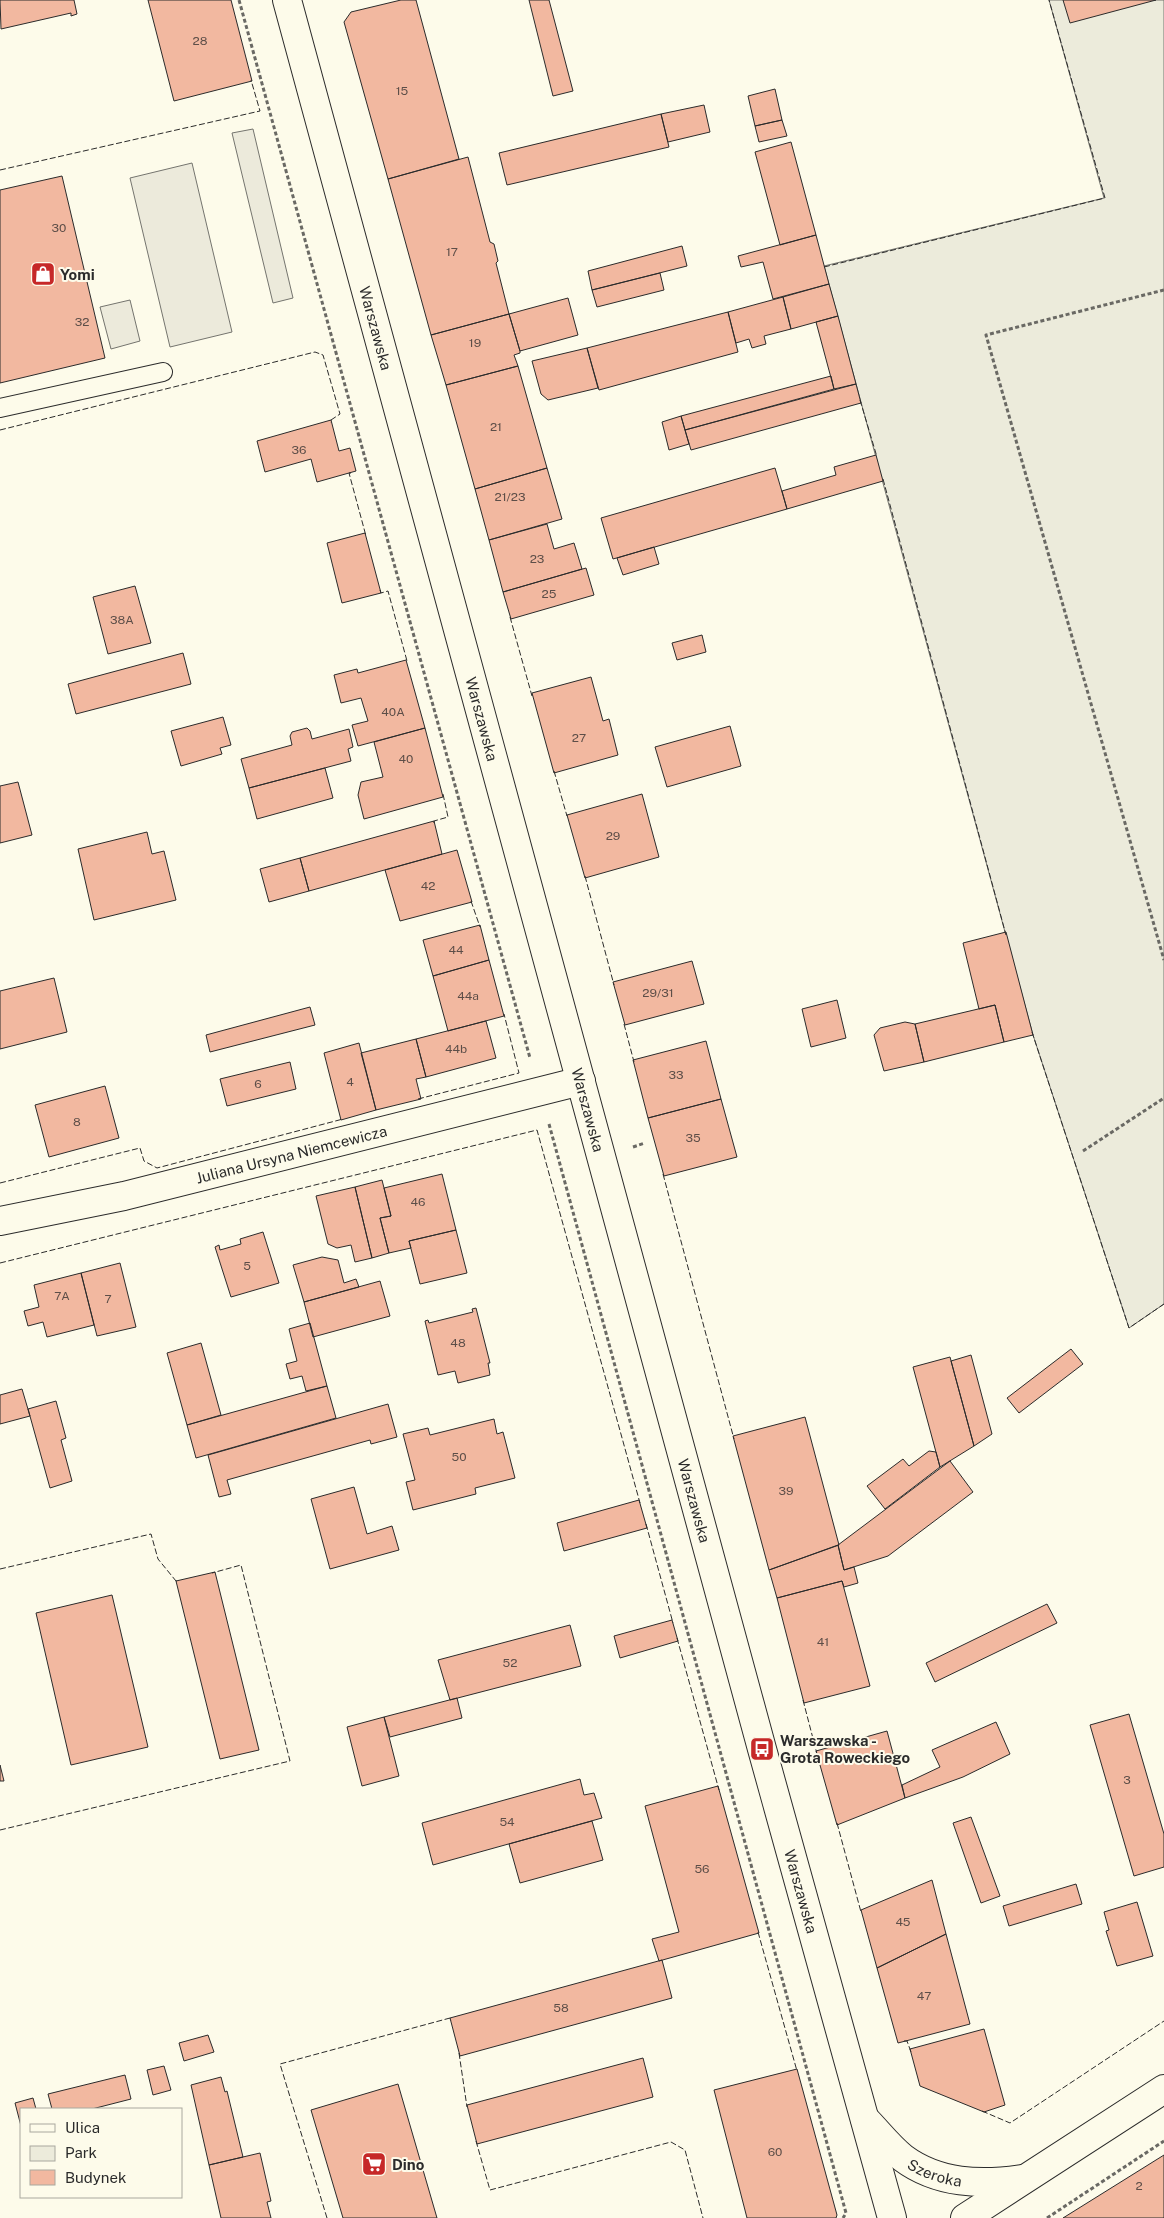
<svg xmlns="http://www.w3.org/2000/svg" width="1164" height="2218" font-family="'Public Sans',sans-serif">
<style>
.green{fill:#ecebdb;stroke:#74746e}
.parking{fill:#eceadb;stroke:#74746e}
.building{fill:#f2b8a0;stroke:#2b2b2b}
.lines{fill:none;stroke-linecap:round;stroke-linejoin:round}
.lane-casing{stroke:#2b2b2b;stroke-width:20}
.street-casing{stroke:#2b2b2b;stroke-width:30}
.secondary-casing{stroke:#2b2b2b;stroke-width:30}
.path{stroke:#6a6964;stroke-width:3;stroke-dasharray:4 2.5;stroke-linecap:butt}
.lane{stroke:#fdfbea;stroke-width:18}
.street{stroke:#fdfbea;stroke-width:28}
.secondary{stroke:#fdfbea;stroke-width:28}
.fence{stroke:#2b2b2b;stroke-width:1;stroke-dasharray:6 2.5;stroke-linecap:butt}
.labels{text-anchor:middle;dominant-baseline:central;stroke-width:4;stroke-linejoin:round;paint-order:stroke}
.number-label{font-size:12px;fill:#5d4e48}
.poi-label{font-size:15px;font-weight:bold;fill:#2b2b2b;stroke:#fdfbea;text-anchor:start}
.street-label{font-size:15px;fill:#2b2b2b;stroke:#fdfbea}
</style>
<rect width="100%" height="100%" fill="#fdfbea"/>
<path class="green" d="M1049,0H1164V1304L1129,1328L1033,1035L824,266L1104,198Z"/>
<path class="parking" d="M253,129L293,298L273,303L232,133Z
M192,163L232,332L170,347L130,178Z
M130,300L140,341L111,349L100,307Z"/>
<path class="building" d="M0,0H74L77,14L71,16V13L1,29Z
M148,0H231L252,81L174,101Z
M401,0H416L459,159L388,179L344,22L351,12Z
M529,0H549L573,91L553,96Z
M1063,0H1156L1070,23Z
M775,89L782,120L755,126L748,96Z
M704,105L710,132L668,142L661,114Z
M661,114L669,147L507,185L499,153Z
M782,120L787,136L759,142L755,126Z
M791,142L816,235L780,245L755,152Z
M468,157L490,242L494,244L498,261L496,263L509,314L431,335L388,179Z
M62,176L105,358L0,383V190Z
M816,235L829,284L773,299L763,262L741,267L738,256Z
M682,246L687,266L592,290L588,271Z
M660,273L664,290L597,307L592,290Z
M829,284L838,316L791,329L783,297Z
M783,297L791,329L764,336L766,344L752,348L749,339L736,343L728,312Z
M568,298L578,335L520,351L509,314Z
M728,312L738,352L599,390L587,348Z
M509,314L520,351V353L514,355L518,366L446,385L431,335Z
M838,316L856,384L834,389L816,322Z
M587,348L598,388L548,400L541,394L532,361Z
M518,366L547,468L475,489L446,385Z
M831,376L834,389L685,430L681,416Z
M856,384L861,403L691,450L685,430Z
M681,416L689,444L669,450L662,422Z
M331,420L339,451L350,448L356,471L317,482L311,459L265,472L257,441Z
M876,455L883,481L787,509L782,491L836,475L834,467Z
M547,468L562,519L489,540L475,489Z
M775,468L787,509L613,559L601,518Z
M547,524L554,549L574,543L582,569L503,592L489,540Z
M365,533L381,593L342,603L327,543Z
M654,547L659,564L623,575L617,558Z
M586,568L594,595L511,619L503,592Z
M135,586L151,643L108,654L93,597Z
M702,635L706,652L677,660L672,643Z
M183,653L191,684L76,714L68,684Z
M406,660L425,728L358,746L352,725L368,721L361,698L341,703L334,675L357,669L358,673Z
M591,677L603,721L609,719L618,755L554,773L532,693Z
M223,717L231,745L220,748L222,754L181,766L171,731Z
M730,726L741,766L667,787L655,747Z
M307,728L310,731L312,739L349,729L353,747L348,749L351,761L249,788L241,759L292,745L290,736L292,732Z
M425,728L443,797L364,819L358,795L361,782L383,777L374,742Z
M325,768L333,798L257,819L249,788Z
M18,782L32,835L0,843V786Z
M642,794L659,857L585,878L567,815Z
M434,821L442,854L309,891L300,858Z
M147,832L152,854L164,851L176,900L94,920L78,849Z
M457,850L472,902L400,921L385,870Z
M300,858L309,891L269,902L260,869Z
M480,925L489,960L433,976L423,940Z
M1006,932L1033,1035L1004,1042L995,1005L979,1009L963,943Z
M489,960L504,1016L448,1031L433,976Z
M692,961L704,1004L625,1025L613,982Z
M54,978L67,1032L0,1049V991Z
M837,1000L846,1038L811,1047L802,1009Z
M995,1005L1004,1042L924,1062L915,1024Z
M310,1007L315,1025L210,1052L206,1035Z
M486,1021L496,1058L426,1077L416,1039Z
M905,1022L915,1024L924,1062L884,1071L874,1035L880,1028Z
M416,1039L426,1077L416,1079L421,1099L376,1110L361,1053Z
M706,1041L721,1099L648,1118L633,1060Z
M359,1043L376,1110L341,1120L324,1053Z
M290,1062L296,1089L227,1106L220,1079Z
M105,1086L119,1138L49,1157L35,1105Z
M721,1099L737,1157L664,1176L648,1118Z
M442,1174L456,1230L409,1241L411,1248L389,1253L380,1218L391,1216L384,1188Z
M382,1180L391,1216L380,1218L389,1253L372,1258L355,1187Z
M355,1187L372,1258L355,1262L351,1245L337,1248L328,1244L316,1196Z
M456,1230L467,1273L420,1284L409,1241Z
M263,1232L279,1283L231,1297L215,1247L219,1245L220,1250L241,1244L240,1239Z
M322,1257L338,1260L344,1283L356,1279L359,1287L304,1302L293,1265Z
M120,1263L136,1327L97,1336L81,1273Z
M81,1273L94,1325L47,1337L43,1322L28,1326L24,1311L39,1307L34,1285Z
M380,1281L390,1316L313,1337L304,1302Z
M476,1308L490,1363H488L490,1375L458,1383L455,1371L438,1375L425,1321L428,1320L429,1323L473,1312L472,1309Z
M310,1323L327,1386L306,1391L302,1376L290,1379L286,1364L297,1361L289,1329Z
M201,1343L221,1415L187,1425L167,1353Z
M1071,1349L1083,1364L1019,1413L1007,1398Z
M971,1355L992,1434L974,1446L951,1361Z
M950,1357L974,1446L940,1467L913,1367Z
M327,1386L336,1418L196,1458L187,1425Z
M22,1389L30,1416L0,1424V1395Z
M56,1401L66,1438L61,1440L72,1481L50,1488L28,1409Z
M388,1404L397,1437L371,1444L370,1440L227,1480L231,1494L219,1497L208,1455Z
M805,1417L839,1545L769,1570L733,1436Z
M494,1419L497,1434L503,1432L515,1478L475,1488L476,1494L413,1510L406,1482L415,1480L403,1434L428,1428L430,1435Z
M929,1451L936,1452L940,1467L885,1509L867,1486L903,1459L909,1466Z
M950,1461L973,1492L888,1556L844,1570L838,1545Z
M354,1487L367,1534L392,1526L399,1550L330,1569L311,1499Z
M639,1500L647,1528L564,1551L557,1523Z
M838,1545L844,1570L854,1567L858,1583L844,1587L842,1581L777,1598L769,1570Z
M215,1572L259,1750L220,1759L176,1581Z
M842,1581L870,1686L804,1703L777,1598Z
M112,1595L148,1747L71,1765L36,1613Z
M1047,1604L1057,1623L935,1682L926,1663Z
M672,1620L678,1641L620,1658L614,1636Z
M570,1625L581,1666L450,1700L438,1660Z
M457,1698L462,1718L390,1737L384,1717Z
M1129,1714L1164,1834V1867L1134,1876L1090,1725Z
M384,1717L399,1776L362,1786L347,1727Z
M996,1722L1010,1754L963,1777L905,1798L902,1785L940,1767L932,1750Z
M887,1731L905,1798L837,1825L816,1751Z
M0,1765L4,1781H0Z
M580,1779L584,1795L594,1793L602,1818L433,1865L422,1823Z
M718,1786L759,1933L659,1961L652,1939L679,1932L645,1806Z
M971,1817L1000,1896L981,1903L953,1823Z
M592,1821L603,1860L520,1883L509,1844Z
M932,1880L946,1934L877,1968L861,1910Z
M1076,1884L1082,1904L1009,1926L1003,1906Z
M1137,1902L1153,1956L1117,1966L1106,1931L1109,1930L1104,1912Z
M946,1934L970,2024L898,2043L877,1968Z
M662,1960L672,1998L460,2056L450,2018Z
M984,2029L1005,2105L984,2112L920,2086L910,2049Z
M208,2035L214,2052L184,2061L179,2043Z
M643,2058L653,2097L477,2144L467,2105Z
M164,2066L171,2090L153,2095L147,2070Z
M797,2069L837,2215L836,2218H747L714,2090Z
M125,2075L131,2099L92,2109H52L48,2094Z
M221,2077L225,2092L227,2091L243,2157L209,2165L191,2085Z
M398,2084L437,2218H343L311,2110Z
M33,2098L36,2109H21V2126L15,2103Z
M260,2153L271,2201L267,2202L271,2218H221L209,2165Z
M1164,2155V2218H1063Z"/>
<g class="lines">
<defs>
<path id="lane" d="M0,408L163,372"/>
<g id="street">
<path id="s1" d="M0,1221L124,1196L581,1081"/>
</g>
<g id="secondary">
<path id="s2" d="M287,0L762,1749L892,2218"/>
<path id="s3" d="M865,2119C877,2131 889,2147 903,2158C938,2184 981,2185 1022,2179"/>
<path d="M965,2218L1164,2089"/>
</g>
</defs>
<use href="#lane" class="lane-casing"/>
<use href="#street" class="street-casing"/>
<use href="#secondary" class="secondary-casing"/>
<path class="path" d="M239,0L530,1058
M1164,290L986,335L1164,960
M549,1124L846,2213L843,2218
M633,1147L645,1143
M1083,1151L1164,1098
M1047,2218L1164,2141"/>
<use href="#lane" class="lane"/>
<use href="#street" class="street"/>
<use href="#secondary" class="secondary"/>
<path class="fence" d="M0,170L260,111L251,80
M824,267L1105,198L1049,0
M860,400L877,457
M0,430L315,352L323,355L340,414L331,420V423
M351,473H349L366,536
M883,479L1006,935
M380,590L381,593L388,591L407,661
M510,617L532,696
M554,771L567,816
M434,823V821L448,817L443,794
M585,876L614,985
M471,901L480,927
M624,1024L634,1062
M1032,1032L1129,1328L1164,1304
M418,1099L519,1073L504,1014
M663,1174L734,1439
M0,1183L140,1148L144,1161L157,1168L343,1119
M0,1263L537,1130L640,1503
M646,1524L673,1623
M0,1569L151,1534L158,1559L176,1581H178
M677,1638L719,1790
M803,1700L817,1754
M837,1823L861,1912
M0,1830L290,1761L241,1565L212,1573
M758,1932L797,2071
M904,2041H907L911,2052
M459,2053L467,2107
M982,2111L1010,2123L1164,2021
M476,2141L490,2190L671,2142L685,2150L703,2218
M327,2218L280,2064L450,2018L451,2021"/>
</g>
<defs>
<symbol id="shop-square" viewBox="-11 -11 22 22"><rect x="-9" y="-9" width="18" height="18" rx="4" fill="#c62828" stroke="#fdfbea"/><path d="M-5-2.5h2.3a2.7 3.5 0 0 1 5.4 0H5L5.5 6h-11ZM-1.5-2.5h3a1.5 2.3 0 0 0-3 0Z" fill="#fff"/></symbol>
<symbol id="bus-square" viewBox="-11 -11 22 22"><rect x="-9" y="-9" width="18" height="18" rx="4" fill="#c62828" stroke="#fdfbea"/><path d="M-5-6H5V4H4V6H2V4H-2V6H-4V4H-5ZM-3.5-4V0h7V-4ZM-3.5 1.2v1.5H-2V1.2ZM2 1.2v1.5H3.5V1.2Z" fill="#fff"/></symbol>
<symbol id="supermarket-square" viewBox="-11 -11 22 22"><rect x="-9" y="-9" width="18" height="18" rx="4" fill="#c62828" stroke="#fdfbea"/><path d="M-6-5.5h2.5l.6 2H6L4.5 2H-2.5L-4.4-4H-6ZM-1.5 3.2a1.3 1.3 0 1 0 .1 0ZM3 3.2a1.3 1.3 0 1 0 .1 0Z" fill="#fff"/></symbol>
</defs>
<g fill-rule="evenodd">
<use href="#shop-square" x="29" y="260" width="28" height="28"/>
<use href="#bus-square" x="748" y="1735" width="28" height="28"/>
<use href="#supermarket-square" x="360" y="2150" width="28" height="28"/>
</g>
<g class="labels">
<g class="number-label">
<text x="200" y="41">28</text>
<text x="402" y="91">15</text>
<text x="59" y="228">30</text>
<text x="452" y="252">17</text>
<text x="82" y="322">32</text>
<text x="475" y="343">19</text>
<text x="496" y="427">21</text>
<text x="299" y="450">36</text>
<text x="510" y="497">21/23</text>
<text x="537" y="559">23</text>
<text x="549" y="594">25</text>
<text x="122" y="620">38A</text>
<text x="393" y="712">40A</text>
<text x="579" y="738">27</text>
<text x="406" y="759">40</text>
<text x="613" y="836">29</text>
<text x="428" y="886">42</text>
<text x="456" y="950">44</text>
<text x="658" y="993">29/31</text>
<text x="468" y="996">44a</text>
<text x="456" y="1049">44b</text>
<text x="676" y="1075">33</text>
<text x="350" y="1082">4</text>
<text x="258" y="1084">6</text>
<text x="77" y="1122">8</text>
<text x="693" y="1138">35</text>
<text x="418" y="1202">46</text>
<text x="247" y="1266">5</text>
<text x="62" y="1296">7A</text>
<text x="108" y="1299">7</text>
<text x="458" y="1343">48</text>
<text x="459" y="1457">50</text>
<text x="786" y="1491">39</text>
<text x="823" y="1642">41</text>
<text x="510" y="1663">52</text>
<text x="1127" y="1780">3</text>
<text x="507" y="1822">54</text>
<text x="702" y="1869">56</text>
<text x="903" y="1922">45</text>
<text x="924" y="1996">47</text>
<text x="561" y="2008">58</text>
<text x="775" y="2152">60</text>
<text x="1139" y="2186">2</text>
</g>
<g class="poi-label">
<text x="60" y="274">Yomi</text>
<text x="780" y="1740">Warszawska -<tspan x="780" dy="17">Grota Roweckiego</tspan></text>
<text x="392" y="2164">Dino</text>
</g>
<g class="street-label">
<text stroke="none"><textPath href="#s2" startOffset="340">Warszawska</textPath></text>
<text stroke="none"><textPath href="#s2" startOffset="745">Warszawska</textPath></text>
<text stroke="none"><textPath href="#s2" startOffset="1150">Warszawska</textPath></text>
<text stroke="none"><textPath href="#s1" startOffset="299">Juliana Ursyna Niemcewicza</textPath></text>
<text stroke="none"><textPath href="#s2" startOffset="1555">Warszawska</textPath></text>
<text stroke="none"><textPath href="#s2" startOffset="1960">Warszawska</textPath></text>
<text stroke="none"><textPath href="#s3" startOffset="90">Szeroka</textPath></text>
</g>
</g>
<rect x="20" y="2108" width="162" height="90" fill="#fdfbea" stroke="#a9a89e"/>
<rect x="30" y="2124" width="25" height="8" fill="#fdfbea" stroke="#a9a89e"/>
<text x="65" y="2133" font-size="15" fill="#2b2b2b">Ulica</text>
<rect x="30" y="2146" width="25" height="15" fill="#ecebdb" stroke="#a9a89e"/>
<text x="65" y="2158" font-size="15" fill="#2b2b2b">Park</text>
<rect x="30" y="2170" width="25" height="15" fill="#f2b8a0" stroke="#a9a89e"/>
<text x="65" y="2183" font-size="15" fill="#2b2b2b">Budynek</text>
</svg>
